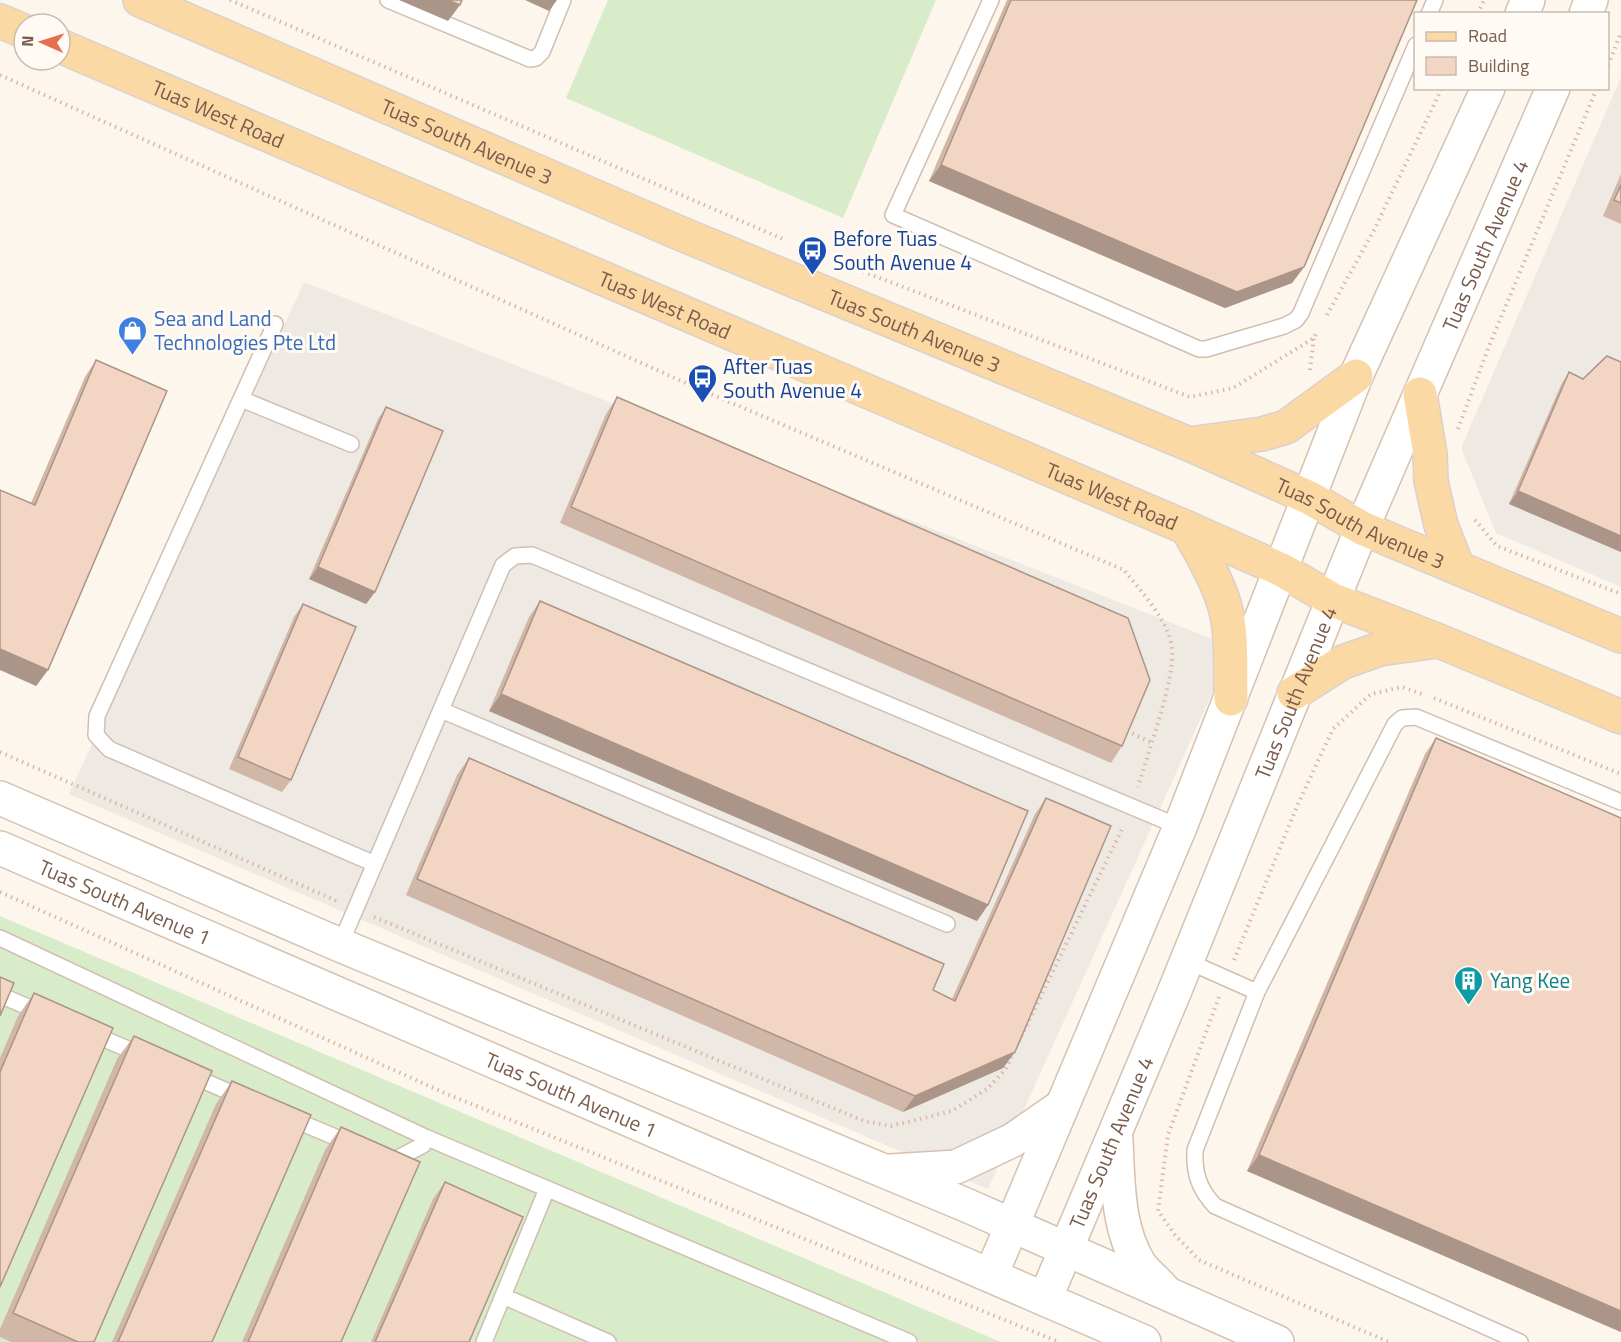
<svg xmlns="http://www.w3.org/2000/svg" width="1621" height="1342" font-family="'Titillium Web',sans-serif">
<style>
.industrial{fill:#efe9e4}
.grass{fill:#d8ecc9}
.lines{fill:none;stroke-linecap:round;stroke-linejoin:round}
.lane-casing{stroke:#d1beb0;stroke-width:18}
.secondary-casing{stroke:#d6c0b0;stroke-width:36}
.primary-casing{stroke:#dad1cd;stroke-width:36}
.path{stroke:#d9b8a5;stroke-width:4;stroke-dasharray:1.5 4.5;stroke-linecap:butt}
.lane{stroke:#fff;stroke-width:15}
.secondary{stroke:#fff;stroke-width:33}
.primary{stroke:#fbd9a5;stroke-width:33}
.wall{fill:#d1b7a8}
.shaded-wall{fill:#aa9588}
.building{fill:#f3d5c3;stroke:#aa9588;stroke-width:1.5}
.labels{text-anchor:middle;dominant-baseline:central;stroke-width:6;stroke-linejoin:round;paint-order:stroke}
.street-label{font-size:21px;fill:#7a5c4d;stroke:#fffaf3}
.transit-label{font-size:21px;fill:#164399;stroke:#fffaf3;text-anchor:start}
.shop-label{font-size:21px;fill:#366cbe;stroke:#fffaf3;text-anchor:start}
.culture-label{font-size:21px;fill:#0d838f;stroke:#fffaf3;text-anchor:start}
</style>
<rect width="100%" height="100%" fill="#fdf6ec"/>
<path class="industrial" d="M1621,77V587L1496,533L1461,448Z
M304,282L1233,647L988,1189L69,794Z"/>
<path class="grass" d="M608,0H936L843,218L566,98Z
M0,916L1001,1342H0Z"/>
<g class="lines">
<defs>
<path id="lane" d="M388,0L530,59L536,58L542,52L563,0
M991,0L893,215L1199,349H1206L1284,326L1296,320L1301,313L1416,45
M1429,14L1435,0
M275,324L97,716L96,735L109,749L375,864
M241,399L351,444
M441,710L947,924
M0,938L425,1137L909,1342
M340,945L503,565L515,556L532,555L1180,827
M1187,961L1257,992
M0,995L44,1014
M88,1032L144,1056
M188,1074L243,1098
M290,1118L354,1145
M387,1158L394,1160L423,1145L425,1137
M503,1296L608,1342
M484,1342L547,1189
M1520,1342L1215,1206C1199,1189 1194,1174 1195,1150L1257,992L1395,724L1402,718L1416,717L1621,802"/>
<g id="secondary">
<path d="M1522,14L1528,0"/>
<path d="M1586,14L1591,0"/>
<path d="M0,798L340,945L966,1205L1277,1342"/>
<path id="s1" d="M0,848L1144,1342"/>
<path d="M1116,1140C1118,1181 1117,1229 1140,1265C1146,1273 1156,1281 1163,1289"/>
<path d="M891,1171L956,1167L1013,1140L1059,1108"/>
<path d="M991,1275L1180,827L1356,376L1488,88"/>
<path id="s2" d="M1045,1299L1173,995L1362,528L1553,88"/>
</g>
<g id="primary">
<path id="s3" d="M140,0L677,232L1189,444L1310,498L1362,528L1621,636"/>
<path d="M0,21L24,31"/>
<path id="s4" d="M60,46L1187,528L1282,570L1333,600L1439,641L1621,717"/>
<path d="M1420,394L1430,454L1431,481L1441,525L1457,566"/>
<path d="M1189,444L1262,434L1286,427L1356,376"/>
<path d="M1187,528C1201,553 1217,579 1225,607C1233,636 1230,669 1231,699"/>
<path d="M1294,693L1343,662L1380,649L1437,641"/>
</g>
</defs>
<use href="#lane" class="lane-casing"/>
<use href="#secondary" class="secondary-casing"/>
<use href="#primary" class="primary-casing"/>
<path class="path" d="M230,0L783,239
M1478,14L1484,0
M1608,65L1621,33
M0,75L706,392L1124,570C1140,590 1169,621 1172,648C1176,676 1147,756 1138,787
M846,265L1190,397L1233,388L1314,338L1317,332
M1327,315L1374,230L1442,88
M1310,370L1314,338
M1458,429L1489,346L1597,88
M1475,520L1497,546L1621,594
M1434,698L1621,774
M1127,731L1150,742
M0,752L337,901
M0,892L447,1094L1059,1342
M374,917L864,1121L891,1126L952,1111L987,1089L1005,1070L1123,827
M1234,960L1298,804L1333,729L1371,694L1402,687L1422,694
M1219,997L1168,1135L1158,1211L1175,1235L1199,1260L1389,1342"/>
<use href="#lane" class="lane"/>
<use href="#secondary" class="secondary"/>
<use href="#primary" class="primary"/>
</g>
<path class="wall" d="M1007,0H1417L1304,267L1292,283L1225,308L929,181Z
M1621,174V224L1603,216Z
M96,360L48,670L36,686L31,503L85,377Z
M1621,362V552L1509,504L1561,385L1569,372L1583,379Z
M617,397L1122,746L1111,763L560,523L606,414Z
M386,407L375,592L366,604L309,579L378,419Z
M540,601L988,905L977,921L489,711L529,617Z
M303,604L291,780L282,792L229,769L294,617Z
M1436,738L1621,818V1332L1247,1171L1425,754Z
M469,758L952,999L1035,814L1046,798L1015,1052L1003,1068L903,1112L406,895L457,775Z
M34,993L0,1287V1058L18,1016Z
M134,1036L94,1342H11L0,1337V1329L117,1059Z
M232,1081L212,1342H112L216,1104Z
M341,1127V1342H242L325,1150Z
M445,1182L469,1342H371L433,1199Z"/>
<path class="shaded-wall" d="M399,0H448L460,5L448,21Z
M525,0H557L549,11Z
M941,165L1304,267L1292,283L1225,308L929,181Z
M1518,491L1621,536V552L1509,504Z
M318,567L375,592L366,604L309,579Z
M0,649L48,670L36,686L0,670Z
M501,694L988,905L977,921L489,711Z
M1015,1052L1003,1068L903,1112L915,1096Z
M1259,1155L1621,1311V1332L1247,1171Z"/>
<path class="building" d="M448,0H462L460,5Z
M1011,0H1417L1304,267L1237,292L941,165Z
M1621,185V203L1614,200Z
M1607,356L1621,362V536L1518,491L1569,372L1583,379Z
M96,360L167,391L48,670L0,649V490L35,505Z
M617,397L1128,618L1150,680L1122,746L571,507Z
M386,407L443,431L375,592L318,567Z
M540,601L1028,811L988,905L501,694Z
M303,604L356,627L291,780L238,757Z
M1436,738L1621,818V1311L1259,1155Z
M469,758L944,964L933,990L955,1001L1046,798L1111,826L1015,1052L915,1096L417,879Z
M0,977L14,983L0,1016Z
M34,993L113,1028L0,1287V1072Z
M134,1036L212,1071L94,1342H78L13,1313Z
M232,1081L311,1115L212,1342H118Z
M341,1127L420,1162L341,1342H248Z
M445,1182L523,1217L469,1342H375Z"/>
<defs>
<symbol id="bus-pin" viewBox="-11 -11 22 30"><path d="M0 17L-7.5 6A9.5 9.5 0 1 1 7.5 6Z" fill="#1a4fb4" stroke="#fffaf3"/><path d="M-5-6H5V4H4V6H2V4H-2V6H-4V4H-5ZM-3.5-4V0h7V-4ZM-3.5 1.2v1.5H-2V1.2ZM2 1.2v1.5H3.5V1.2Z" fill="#fff"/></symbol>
<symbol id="shop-pin" viewBox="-11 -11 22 30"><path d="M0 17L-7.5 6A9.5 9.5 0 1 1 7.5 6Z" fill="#3f7fe0" stroke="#fffaf3"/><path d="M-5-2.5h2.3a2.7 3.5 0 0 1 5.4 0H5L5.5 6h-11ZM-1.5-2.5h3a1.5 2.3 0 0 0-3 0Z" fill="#fff"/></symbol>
<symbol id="building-pin" viewBox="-11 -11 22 30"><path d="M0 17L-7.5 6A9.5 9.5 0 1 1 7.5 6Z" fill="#0f9aa8" stroke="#fffaf3"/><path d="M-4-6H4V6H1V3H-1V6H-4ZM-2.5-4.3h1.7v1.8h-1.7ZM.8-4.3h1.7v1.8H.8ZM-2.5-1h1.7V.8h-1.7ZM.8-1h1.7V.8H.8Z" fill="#fff"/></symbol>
</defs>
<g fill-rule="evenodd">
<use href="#bus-pin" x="796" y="234" width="33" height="45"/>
<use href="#shop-pin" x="116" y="314" width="33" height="45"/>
<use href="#bus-pin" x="686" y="362" width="33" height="45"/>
<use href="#building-pin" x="1452" y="964" width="33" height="45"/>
</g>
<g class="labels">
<g class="street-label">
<text stroke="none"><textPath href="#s4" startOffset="172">Tuas West Road</textPath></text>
<text stroke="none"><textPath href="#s3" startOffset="356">Tuas South Avenue 3</textPath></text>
<text stroke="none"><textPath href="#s2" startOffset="1142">Tuas South Avenue 4</textPath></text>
<text stroke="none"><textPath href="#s4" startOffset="658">Tuas West Road</textPath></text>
<text stroke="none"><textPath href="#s3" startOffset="842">Tuas South Avenue 3</textPath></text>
<text stroke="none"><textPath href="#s4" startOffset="1144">Tuas West Road</textPath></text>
<text stroke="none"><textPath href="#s3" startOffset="1328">Tuas South Avenue 3</textPath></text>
<text stroke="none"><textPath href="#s2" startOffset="656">Tuas South Avenue 4</textPath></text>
<text stroke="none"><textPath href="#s1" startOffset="136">Tuas South Avenue 1</textPath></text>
<text stroke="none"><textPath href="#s1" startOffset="622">Tuas South Avenue 1</textPath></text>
<text stroke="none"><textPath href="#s2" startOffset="170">Tuas South Avenue 4</textPath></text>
</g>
<g class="transit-label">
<text x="833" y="238">Before Tuas<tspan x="833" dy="24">South Avenue 4</tspan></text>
<text x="723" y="366">After Tuas<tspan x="723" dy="24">South Avenue 4</tspan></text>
</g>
<g class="shop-label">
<text x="154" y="318">Sea and Land<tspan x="154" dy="24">Technologies Pte Ltd</tspan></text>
</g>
<g class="culture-label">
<text x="1490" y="980">Yang Kee</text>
</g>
</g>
<rect x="1414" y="12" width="195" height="78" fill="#fffaf3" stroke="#cabbb1" stroke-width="1.5"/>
<rect x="1426" y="32" width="30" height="9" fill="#fbd9a5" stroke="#cabbb1" stroke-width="1.5"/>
<text x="1468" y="42" font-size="18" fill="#7a5c4d">Road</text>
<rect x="1426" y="57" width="30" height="18" fill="#f3d5c3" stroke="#cabbb1" stroke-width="1.5"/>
<text x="1468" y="72" font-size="18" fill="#7a5c4d">Building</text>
<g transform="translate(42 42) rotate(273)"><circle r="28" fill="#fffaf3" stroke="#cabbb1" stroke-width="1.5"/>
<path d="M0-4.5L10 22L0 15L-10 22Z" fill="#e76f51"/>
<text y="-9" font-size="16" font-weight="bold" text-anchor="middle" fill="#7a5c4d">N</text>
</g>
</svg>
